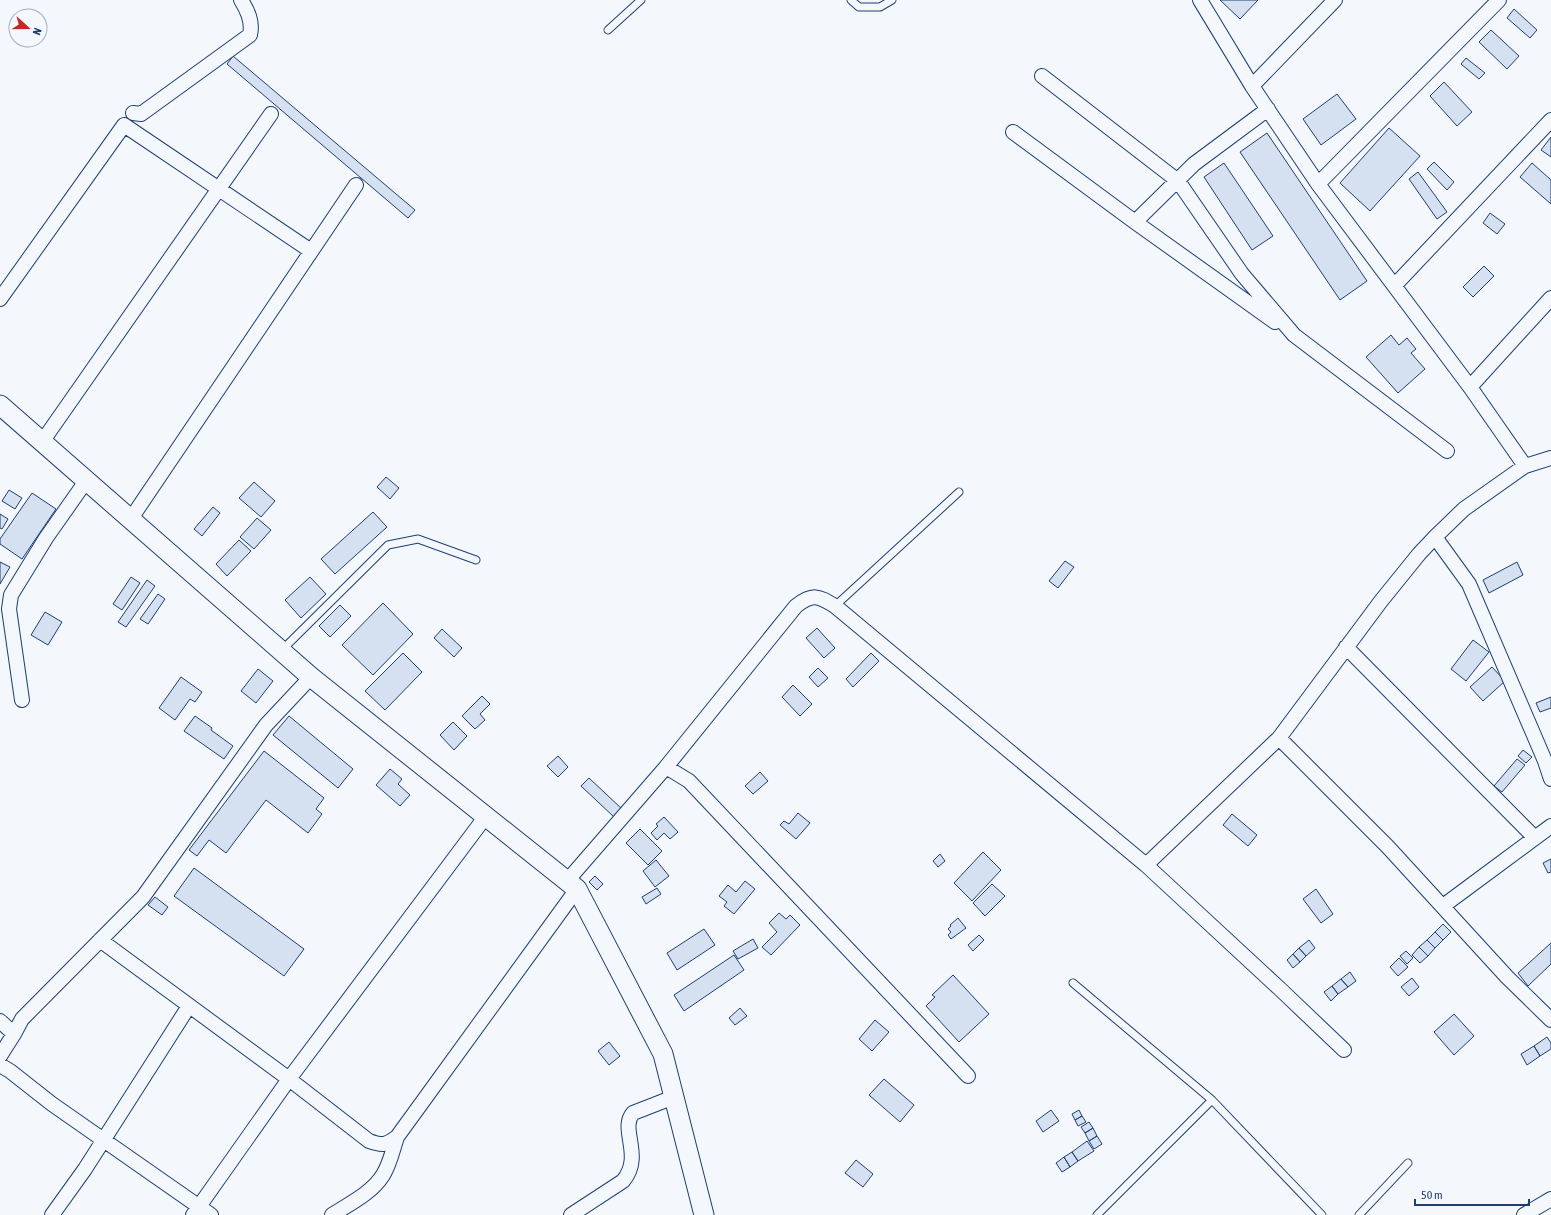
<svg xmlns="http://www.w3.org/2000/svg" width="1551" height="1215" font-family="'Asap Condensed',sans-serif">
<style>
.building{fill:#d5e0f0;stroke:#1d3f73}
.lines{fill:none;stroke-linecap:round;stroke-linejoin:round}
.lane-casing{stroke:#1d3f73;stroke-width:9}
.street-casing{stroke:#1d3f73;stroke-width:16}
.secondary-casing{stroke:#1d3f73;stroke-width:21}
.lane{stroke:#f4f7fb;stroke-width:7}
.street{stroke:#f4f7fb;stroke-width:14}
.secondary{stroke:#f4f7fb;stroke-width:19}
</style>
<rect width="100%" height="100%" fill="#f4f7fb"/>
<path class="building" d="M1220,0H1258L1240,19Z
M1514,9L1537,30L1530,38L1507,18Z
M1491,30L1519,56L1507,69L1479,42Z
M233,56L415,210L408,218L227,64Z
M1466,58L1485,73L1479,79L1461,64Z
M1444,82L1472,112L1457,126L1430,96Z
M1337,94L1356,119L1321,145L1303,119Z
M1389,128L1420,156L1370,211L1340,183Z
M1267,133L1367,281L1340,300L1240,152Z
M1551,137V157L1541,150Z
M1434,162L1454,182L1447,190L1427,169Z
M1224,163L1273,236L1252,250L1204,177Z
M1532,163L1551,180V204L1520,177Z
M1418,172L1447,212L1437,219L1409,179Z
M1490,213L1505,224L1497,234L1483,223Z
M1484,266L1494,276L1473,297L1463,287Z
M1391,335L1399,345L1407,338L1416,349L1411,353L1425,369L1398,393L1366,357Z
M386,477L399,488L390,499L377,487Z
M254,482L275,501L261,517L239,498Z
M9,490L22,498L15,509L2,501Z
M32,493L56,509L22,559L0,544V539Z
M213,507L220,513L202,536L194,529Z
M373,512L387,527L335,574L321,559Z
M0,514L8,519L2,529L0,528Z
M257,518L271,530L254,549L240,537Z
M239,540L251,551L227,576L216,564Z
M1065,561L1074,567L1058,588L1049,581Z
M0,562L10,567L0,584Z
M1517,562L1523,575L1489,593L1483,580Z
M131,577L140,583L122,610L113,604Z
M310,577L326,594L301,618L285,600Z
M147,580L155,586L126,627L118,622Z
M158,594L165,599L148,624L140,619Z
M383,603L413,634L373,675L342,645Z
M340,605L351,616L330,637L319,626Z
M45,612L62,622L48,645L31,635Z
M817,628L835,648L824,658L806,638Z
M442,629L462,648L454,657L434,638Z
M1473,640L1489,652L1466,681L1451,669Z
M403,653L422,672L385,710L365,691Z
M871,653L879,661L853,687L846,679Z
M1492,667L1505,681L1483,701L1470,687Z
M818,668L828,678L818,687L809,677Z
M258,669L273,681L256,703L241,691Z
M181,677L202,692L195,702L190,699L175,720L159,708Z
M793,685L812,704L800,716L782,697Z
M482,696L490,704L480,714L485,720L475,729L462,716Z
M1551,697V708L1540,712L1536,703Z
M195,716L212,728L211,730L233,746L224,759L184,731Z
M289,716L353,769L338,788L273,735Z
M453,722L467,736L454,750L440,735Z
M1523,750L1532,757L1526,763L1518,756Z
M264,751L324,798L316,809L322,814L308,833L266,800L226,853L209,840L197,856L189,850Z
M558,756L568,767L558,777L547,766Z
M1517,759L1525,765L1502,792L1494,786Z
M390,769L402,779L398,784L410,795L400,806L376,785Z
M760,772L768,781L753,794L745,786Z
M589,778L622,809L614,817L581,786Z
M798,813L810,823L796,839L780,825L784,821L789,824Z
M1232,814L1257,835L1248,846L1223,825Z
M664,817L678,832L670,839L664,833L657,840L651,833L658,826L656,824Z
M640,829L662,851L648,865L626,843Z
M983,852L1001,870L972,901L954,883Z
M940,854L945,861L938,867L933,861Z
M1551,859V872L1548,873L1543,863Z
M656,860L669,876L655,887L643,871Z
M194,868L304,949L284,976L174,896Z
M595,876L603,884L597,890L589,882Z
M745,881L755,889L734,914L724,906L727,902L719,896L728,885L736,892Z
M992,884L1005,896L985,916L973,903Z
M657,888L661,894L646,904L642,897Z
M1316,889L1333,914L1321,923L1303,899Z
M155,897L168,907L162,915L148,905Z
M779,913L786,919L790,915L800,925L771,955L762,947L777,932L769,923Z
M958,918L966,928L951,939L948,935L951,932L948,929L951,926L950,925Z
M1443,924L1451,932L1443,940L1435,932Z
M704,929L715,945L677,970L667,953Z
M1435,932L1443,940L1435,948L1427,940Z
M979,935L984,940L973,951L968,945Z
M753,939L758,948L738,959L733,951Z
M1309,940L1315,948L1306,956L1299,948Z
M1427,940L1435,948L1428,956L1419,947Z
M1551,943V964L1528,986L1518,973Z
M1419,947L1428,956L1420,963L1412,955Z
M1299,948L1306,956L1300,962L1293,954Z
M1406,951L1413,958L1407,964L1400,956Z
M1293,954L1300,962L1293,968L1287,960Z
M734,955L744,970L684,1011L674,995Z
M1399,958L1408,967L1398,976L1390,967Z
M1350,972L1356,981L1348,987L1341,979Z
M953,975L989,1014L959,1042L926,1006L935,997L932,995Z
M1412,978L1419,987L1409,996L1401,987Z
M1341,979L1348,987L1338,994L1332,986Z
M1332,986L1338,994L1331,1001L1324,992Z
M740,1008L747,1016L735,1025L729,1018Z
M1454,1014L1474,1036L1454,1055L1434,1032Z
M875,1020L889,1032L872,1051L859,1039Z
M1547,1037L1551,1043V1049L1540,1056L1534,1046Z
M609,1042L620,1056L609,1065L598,1051Z
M1534,1046L1540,1056L1527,1065L1521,1054Z
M884,1079L914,1105L900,1122L869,1095Z
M1051,1110L1059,1121L1043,1132L1036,1121Z
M1079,1110L1082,1116L1075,1120L1072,1114Z
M1082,1116L1086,1122L1078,1126L1075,1120Z
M1089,1122L1093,1128L1085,1133L1081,1127Z
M1093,1128L1097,1136L1089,1141L1085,1133Z
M1097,1136L1102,1144L1094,1149L1089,1141Z
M1087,1141L1094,1151L1078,1161L1072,1152Z
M1072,1152L1078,1161L1070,1167L1064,1157Z
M1064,1157L1070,1167L1062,1172L1056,1163Z
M856,1160L873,1174L863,1187L845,1173Z"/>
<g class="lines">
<defs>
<path id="lane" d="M851,0L859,7H880L892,0
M608,30L641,0
M835,606L959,492
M282,650L388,545L418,539L476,560
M1073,983L1212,1100L1322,1215
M1097,1215L1212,1100
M1359,1215L1408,1163"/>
<path id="street" d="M1200,0L1252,86L1318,184L1470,387L1525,466
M1042,76L1178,181L1242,274L1294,335L1447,451
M1252,86L1335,0
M1268,109L1194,164L1135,222L1275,322
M133,113L141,114L250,35C253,22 248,11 241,0
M1013,132L1135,222
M1318,184L1499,0
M1395,285L1551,120
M0,299L124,125L311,251
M1470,387L1551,298
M42,442L271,114
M130,520L356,185
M1435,537L1469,584L1545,761L1551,779
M1346,647L1535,838
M22,700L9,609L11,595L46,538L86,481
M1279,738L1388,847L1507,977L1551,1020
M666,767L689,781L968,1076
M1146,865L1279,738L1381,601L1419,554L1435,537L1464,509L1525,466L1551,458
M567,881L666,767L796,606C813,593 818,596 835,606L1146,865L1280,989L1344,1050
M1443,906L1551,826
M100,940L289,1079L369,1141C383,1146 386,1145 397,1137L577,889
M0,1021L14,1034
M0,1056L14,1034L22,1019L143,897L266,725L311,677
M0,1065L10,1071L52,1104L211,1215
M52,1215L85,1169L189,1006
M193,1215L289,1079L486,816
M332,1215C349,1204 372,1193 383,1175C390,1164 393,1149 397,1137
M571,1215L623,1181C644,1156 619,1129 633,1113L674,1097
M1524,1215L1551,1199"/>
<path id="secondary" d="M0,405L311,677L577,889L663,1054L704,1215"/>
</defs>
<use href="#lane" class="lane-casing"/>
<use href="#street" class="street-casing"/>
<use href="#secondary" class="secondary-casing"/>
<use href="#lane" class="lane"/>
<use href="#street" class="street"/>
<use href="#secondary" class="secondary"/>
</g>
<g transform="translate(28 28) rotate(111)"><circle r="19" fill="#f4f7fb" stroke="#9eadc5"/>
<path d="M0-3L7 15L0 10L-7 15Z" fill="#c62828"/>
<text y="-6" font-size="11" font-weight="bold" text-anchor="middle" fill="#1d3f73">N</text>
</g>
<path d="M1415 1199v6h114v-6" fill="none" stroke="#1d3f73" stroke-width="2"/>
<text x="1421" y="1199" font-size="12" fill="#1d3f73" stroke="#f4f7fb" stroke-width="3" paint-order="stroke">50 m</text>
</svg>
